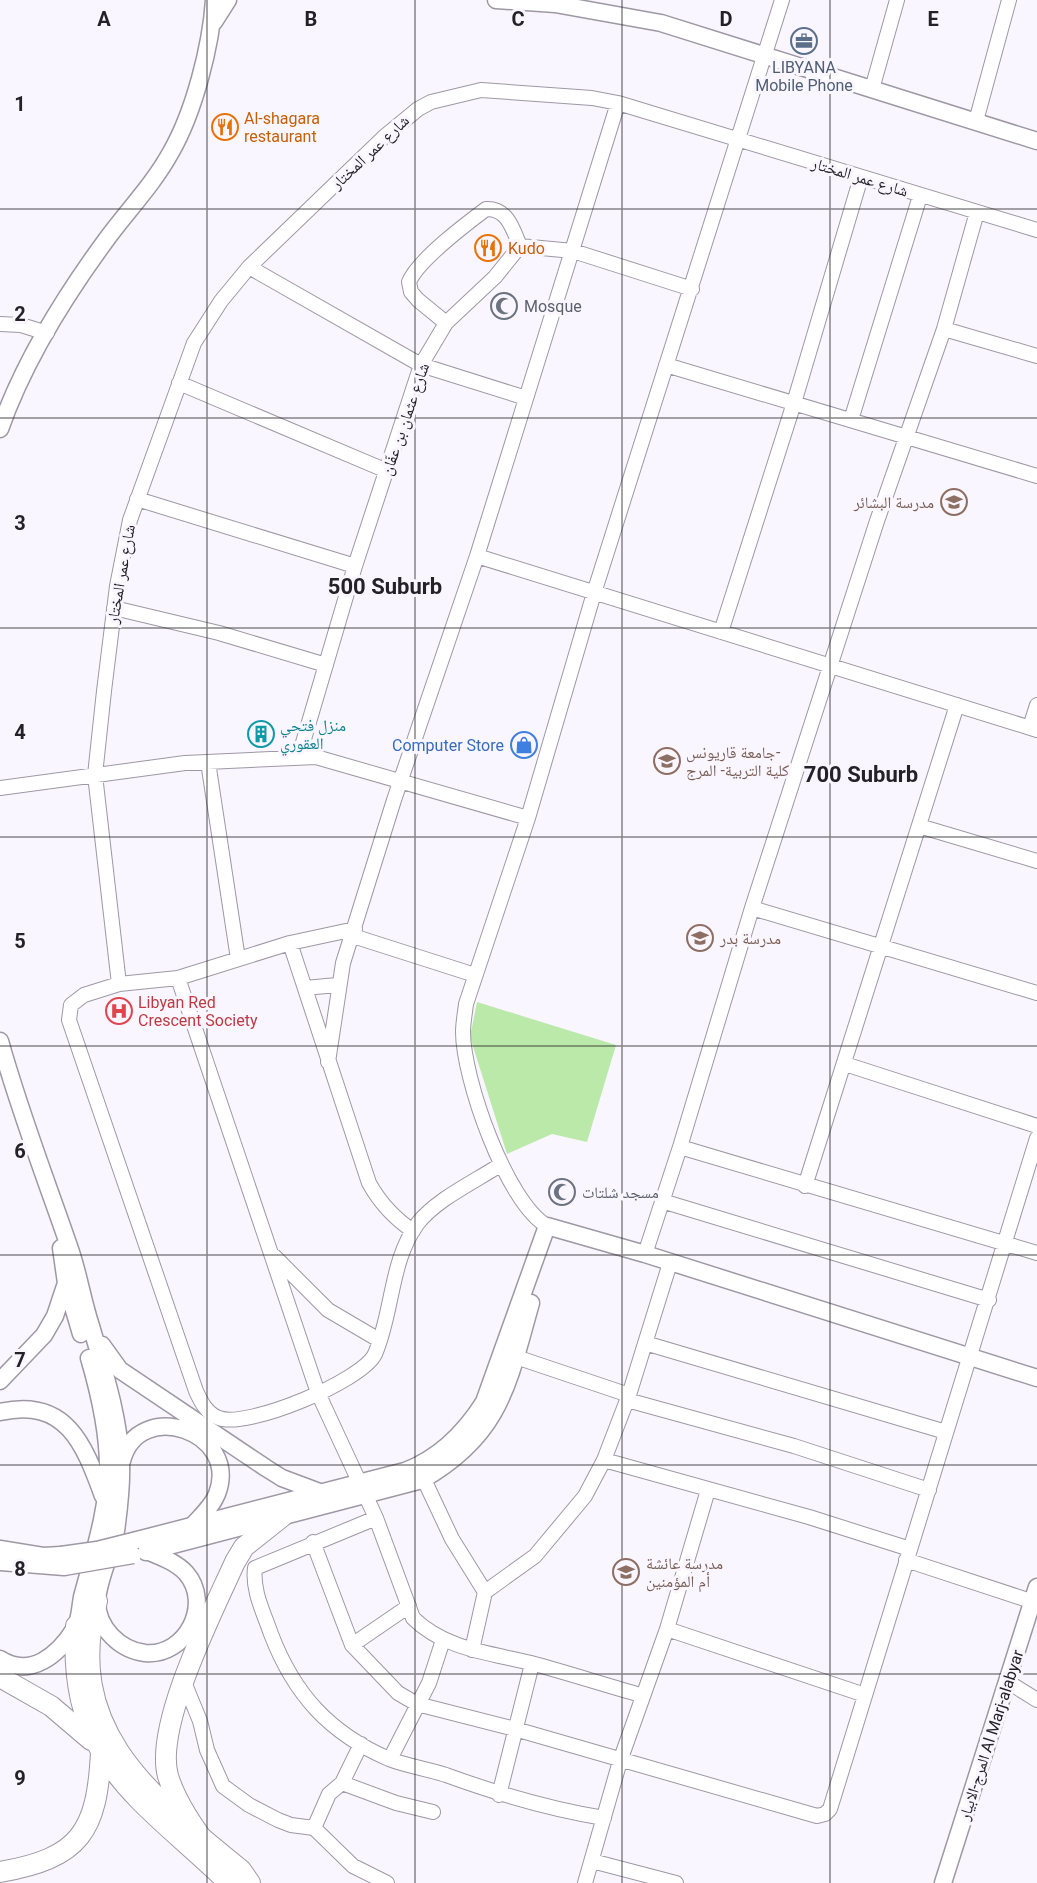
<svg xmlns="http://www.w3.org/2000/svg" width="1037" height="1883" font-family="Roboto,'Noto Naskh Arabic',sans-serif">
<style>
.green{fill:#bbe9aa}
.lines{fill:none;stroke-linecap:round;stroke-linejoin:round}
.minor-casing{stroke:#9e97a5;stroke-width:16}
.major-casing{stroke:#9e97a5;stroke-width:19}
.highway-casing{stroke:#9e97a5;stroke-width:22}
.minor{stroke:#fff;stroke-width:14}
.major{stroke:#fff;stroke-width:16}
.highway{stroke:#fff;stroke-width:20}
.major-bridge-casing{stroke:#9e97a5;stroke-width:19;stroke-linecap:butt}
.major-bridge{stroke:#fff;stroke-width:16}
.grid{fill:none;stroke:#242227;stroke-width:1.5;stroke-opacity:0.55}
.labels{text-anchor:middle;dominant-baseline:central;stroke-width:6;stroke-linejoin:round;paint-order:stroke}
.service-label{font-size:16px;fill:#4e5e75;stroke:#faf6ff}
.food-label{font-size:16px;fill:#c56008;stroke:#faf6ff;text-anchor:start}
.street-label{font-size:16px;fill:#242227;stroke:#faf6ff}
.worship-label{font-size:16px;fill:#5b616d;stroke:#faf6ff;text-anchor:start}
.education-label{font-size:16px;fill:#785e54;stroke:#faf6ff;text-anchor:start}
.culture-label{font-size:16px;fill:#0d838f;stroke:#faf6ff;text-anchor:start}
.shop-label{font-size:16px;fill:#366cbe;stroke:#faf6ff;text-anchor:end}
.health-label{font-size:16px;fill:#be3a42;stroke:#faf6ff;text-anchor:start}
.district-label{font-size:22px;font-weight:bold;fill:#242227;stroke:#faf6ff}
.grid-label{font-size:20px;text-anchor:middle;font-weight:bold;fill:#242227;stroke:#faf6ff;stroke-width:6;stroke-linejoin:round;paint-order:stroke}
</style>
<rect width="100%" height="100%" fill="#faf6ff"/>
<path class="green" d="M477,1002L616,1045L587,1142L552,1134L507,1154L470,1037Z"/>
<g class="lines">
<defs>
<path id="minor" d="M872,89L897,0
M976,121L1009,0
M977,212L944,329L877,521L752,908L680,1147L1037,1253
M249,267L421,365L526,398
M446,323L418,300L411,292L409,282C418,260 466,224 486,209C508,208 513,230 520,246
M0,324L21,325L47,333
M944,329L1037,356
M666,365L1037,476
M179,383L387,471
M851,420L920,196
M137,499L355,566
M477,556L1037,730
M114,608L219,633L326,665
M721,632L794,403L861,177
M1030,727L1037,705
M299,756L355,566L421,365L446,323L495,277L520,246L573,251L692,289
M208,762L238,959
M0,788L185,763L316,757L528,818
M919,826L1037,861
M752,908L1037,993
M355,929L290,943L178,978L119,984L84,995L71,1005L69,1020L196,1391C201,1402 207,1414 219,1418C247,1429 362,1381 375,1354C393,1313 390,1260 418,1223C437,1199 474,1182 500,1165
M353,936L475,975
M290,943L369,1183C380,1203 394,1218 413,1231
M178,978L318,1393L376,1518L413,1618C444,1649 490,1653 531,1663C568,1673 605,1685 641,1695
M119,984L95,775L104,691L117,586L130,520L194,343L221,301L249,267L384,137L418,109L431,102L481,90L592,98L618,103L1037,230
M305,988L337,985
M328,1062L343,963L394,800L477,556L618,103
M845,1064L1037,1126
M805,1186L957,705
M662,1201L989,1300
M547,1226C506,1202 463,1078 463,1032C463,1023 465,1013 466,1004L528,818L594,593L782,0
M645,1254L680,1147
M274,1256L328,1310L379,1340
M645,1343L946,1432
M516,1357L629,1395
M627,1400L794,1446L929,1490
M604,1460L809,1517L910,1549
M420,1471L452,1539L485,1592L472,1650
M376,1518L255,1568C252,1591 264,1613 271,1634C294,1694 329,1733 389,1759C407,1766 428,1769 446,1775C498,1794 549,1809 604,1818
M313,1542L352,1645L398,1693L417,1704L515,1729L817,1816L825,1814L830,1809L1037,1138
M906,1560L1037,1603
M485,1592L535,1556L585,1496L604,1460L629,1395L670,1263
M667,1629L865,1695
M352,1645L409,1606
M184,1682L200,1721L207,1750L223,1786L249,1805L278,1820L291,1825L314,1828L353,1866L387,1883
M1008,1682L1037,1700
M390,1759L429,1683L443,1640
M342,1783L396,1803L433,1812
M499,1795L532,1664
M314,1828L329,1794L342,1783L361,1744
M592,1861L676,1883
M585,1883L620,1761L667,1629L708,1490"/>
<path id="major" d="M496,0L555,4L661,23L1037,141
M214,22L228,0
M0,429C24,361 66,294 109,236C130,208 154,183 171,152C194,112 211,46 214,0
M0,1041C20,1113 47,1182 71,1252C79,1276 83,1302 91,1326C104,1371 119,1416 121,1463C122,1485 119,1509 116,1531C112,1552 98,1580 97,1601C97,1628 120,1650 145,1653C186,1657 213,1604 186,1573C176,1562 161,1557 147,1551
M61,1248L66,1283L81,1334
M102,1345L120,1370L266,1468L282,1478L322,1493
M0,1381L44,1335L55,1316L66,1283
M0,1412C66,1397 84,1444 103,1496
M122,1461C138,1397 241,1431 217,1494C212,1507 200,1517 191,1527
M137,1540L405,1471C439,1458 465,1432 484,1402L547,1226L645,1254L1037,1378
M0,1549L43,1556L61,1555
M146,1552L422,1480C501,1435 508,1384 531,1303
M0,1562L64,1567
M0,1659C31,1679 59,1654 75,1628C80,1620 80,1607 82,1597C93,1555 108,1511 108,1467C108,1431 99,1392 89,1358
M943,1883L1037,1587"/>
<path id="highway" d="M97,1601C62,1731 152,1797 241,1870L250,1883
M76,1626C68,1763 141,1798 229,1883
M0,1677L51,1706L91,1740
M201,1837C188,1819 175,1799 168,1776C154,1726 213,1611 235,1562L244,1547L283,1516
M0,1872C81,1858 97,1831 101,1752"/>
</defs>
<use href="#minor" class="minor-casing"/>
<use href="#major" class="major-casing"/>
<use href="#highway" class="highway-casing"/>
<use href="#minor" class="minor"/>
<use href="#major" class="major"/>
<use href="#highway" class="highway"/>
<defs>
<path id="major-bridge" d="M61,1555L97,1550L137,1540
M64,1567L133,1555"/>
</defs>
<use href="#major-bridge" class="major-bridge-casing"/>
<use href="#major-bridge" class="major-bridge"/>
</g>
<path class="grid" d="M207,0V1883M415,0V1883M622,0V1883M830,0V1883M0,209H1037M0,418H1037M0,628H1037M0,837H1037M0,1046H1037M0,1255H1037M0,1465H1037M0,1674H1037"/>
<defs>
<symbol id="office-ring" viewBox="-11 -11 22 22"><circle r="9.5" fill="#faf6ff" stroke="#5c6f8a" stroke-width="1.5"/><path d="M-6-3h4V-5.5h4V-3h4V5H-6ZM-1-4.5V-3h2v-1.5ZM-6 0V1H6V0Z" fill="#5c6f8a"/></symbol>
<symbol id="restaurant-ring" viewBox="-11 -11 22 22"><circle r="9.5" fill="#faf6ff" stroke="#e8710a" stroke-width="1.5"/><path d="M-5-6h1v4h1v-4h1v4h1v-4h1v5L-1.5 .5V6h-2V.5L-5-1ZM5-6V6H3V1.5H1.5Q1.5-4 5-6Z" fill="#e8710a"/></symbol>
<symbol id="mosque-ring" viewBox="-11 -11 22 22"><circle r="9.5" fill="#faf6ff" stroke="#6b7280" stroke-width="1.5"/><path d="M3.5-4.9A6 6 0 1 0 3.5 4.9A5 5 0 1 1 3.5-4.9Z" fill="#6b7280"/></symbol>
<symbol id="school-ring" viewBox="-11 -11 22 22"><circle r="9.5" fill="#faf6ff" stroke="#8d6e63" stroke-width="1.5"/><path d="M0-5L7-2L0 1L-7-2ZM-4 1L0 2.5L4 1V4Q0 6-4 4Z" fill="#8d6e63"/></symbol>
<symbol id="building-ring" viewBox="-11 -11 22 22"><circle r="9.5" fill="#faf6ff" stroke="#0f9aa8" stroke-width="1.5"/><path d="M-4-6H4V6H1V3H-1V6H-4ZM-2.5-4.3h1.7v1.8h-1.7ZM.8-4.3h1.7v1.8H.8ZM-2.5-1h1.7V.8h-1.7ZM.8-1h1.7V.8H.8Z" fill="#0f9aa8"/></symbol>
<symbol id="shop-ring" viewBox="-11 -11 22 22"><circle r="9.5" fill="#faf6ff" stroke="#3f7fe0" stroke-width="1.5"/><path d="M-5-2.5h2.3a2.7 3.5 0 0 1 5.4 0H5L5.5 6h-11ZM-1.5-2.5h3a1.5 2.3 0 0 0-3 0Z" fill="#3f7fe0"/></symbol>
<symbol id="university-ring" viewBox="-11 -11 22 22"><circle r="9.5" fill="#faf6ff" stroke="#8d6e63" stroke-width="1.5"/><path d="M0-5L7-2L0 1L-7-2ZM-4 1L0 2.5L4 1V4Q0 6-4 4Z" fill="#8d6e63"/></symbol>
<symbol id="hospital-ring" viewBox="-11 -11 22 22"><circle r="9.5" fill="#faf6ff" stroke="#e0444e" stroke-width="1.5"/><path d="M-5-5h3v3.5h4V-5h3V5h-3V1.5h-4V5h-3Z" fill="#e0444e"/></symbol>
</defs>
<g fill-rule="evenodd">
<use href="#office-ring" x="789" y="26" width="30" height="30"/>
<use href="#restaurant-ring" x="210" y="112" width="30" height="30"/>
<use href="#restaurant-ring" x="473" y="233" width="30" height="30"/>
<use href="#mosque-ring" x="489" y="291" width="30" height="30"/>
<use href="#school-ring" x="939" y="487" width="30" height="30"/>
<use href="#building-ring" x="246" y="719" width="30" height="30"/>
<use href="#shop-ring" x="509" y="730" width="30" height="30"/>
<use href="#university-ring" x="652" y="746" width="30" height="30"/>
<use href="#school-ring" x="685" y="923" width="30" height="30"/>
<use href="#hospital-ring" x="104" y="996" width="30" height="30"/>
<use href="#mosque-ring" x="547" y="1177" width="30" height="30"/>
<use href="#school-ring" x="611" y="1557" width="30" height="30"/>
</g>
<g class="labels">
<g class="service-label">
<text x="804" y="67">LIBYANA<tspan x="804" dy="18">Mobile Phone</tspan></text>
</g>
<g class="food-label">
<text x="244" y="118">Al-shagara<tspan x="244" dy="18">restaurant</tspan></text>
<text x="508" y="248">Kudo</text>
</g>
<g class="street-label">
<text transform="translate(370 152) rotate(-43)">شارع عمر المختار</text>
<text transform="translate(860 177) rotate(17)">شارع عمر المختار</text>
<text transform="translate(405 419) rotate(-71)">شارع عثمان بن عفّان</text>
<text transform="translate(121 574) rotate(-80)">شارع عمر المختار</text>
<text transform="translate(991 1735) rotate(-72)">المرج-الابيار Al Marj-alabyar</text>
</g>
<g class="worship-label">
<text x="524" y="306">Mosque</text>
<text x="582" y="1192">مسجد شلتات</text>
</g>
<g class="education-label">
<text x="934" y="502" text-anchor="end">مدرسة البشائر</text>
<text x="686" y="752">جامعة قاريونس-<tspan x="686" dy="18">كلية التربية- المرج</tspan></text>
<text x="720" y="938">مدرسة بدر</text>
<text x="646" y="1563">مدرسة عائشة<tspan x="646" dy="18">أم المؤمنين</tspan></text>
</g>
<g class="culture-label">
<text x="280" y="725">منزل فتحي<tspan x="280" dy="18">العقوري</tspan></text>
</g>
<g class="shop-label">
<text x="504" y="745">Computer Store</text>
</g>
<g class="health-label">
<text x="138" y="1002">Libyan Red<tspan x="138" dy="18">Crescent Society</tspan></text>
</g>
<g class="district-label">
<text x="385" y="586">500 Suburb</text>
<text x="861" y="774">700 Suburb</text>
</g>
</g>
<g class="grid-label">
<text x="104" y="26">A</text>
<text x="311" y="26">B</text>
<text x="518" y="26">C</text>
<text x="726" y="26">D</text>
<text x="933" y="26">E</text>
<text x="20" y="111">1</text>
<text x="20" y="321">2</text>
<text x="20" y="530">3</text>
<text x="20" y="739">4</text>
<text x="20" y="948">5</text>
<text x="20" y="1158">6</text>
<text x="20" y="1367">7</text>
<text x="20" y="1576">8</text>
<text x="20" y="1785">9</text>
</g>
</svg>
